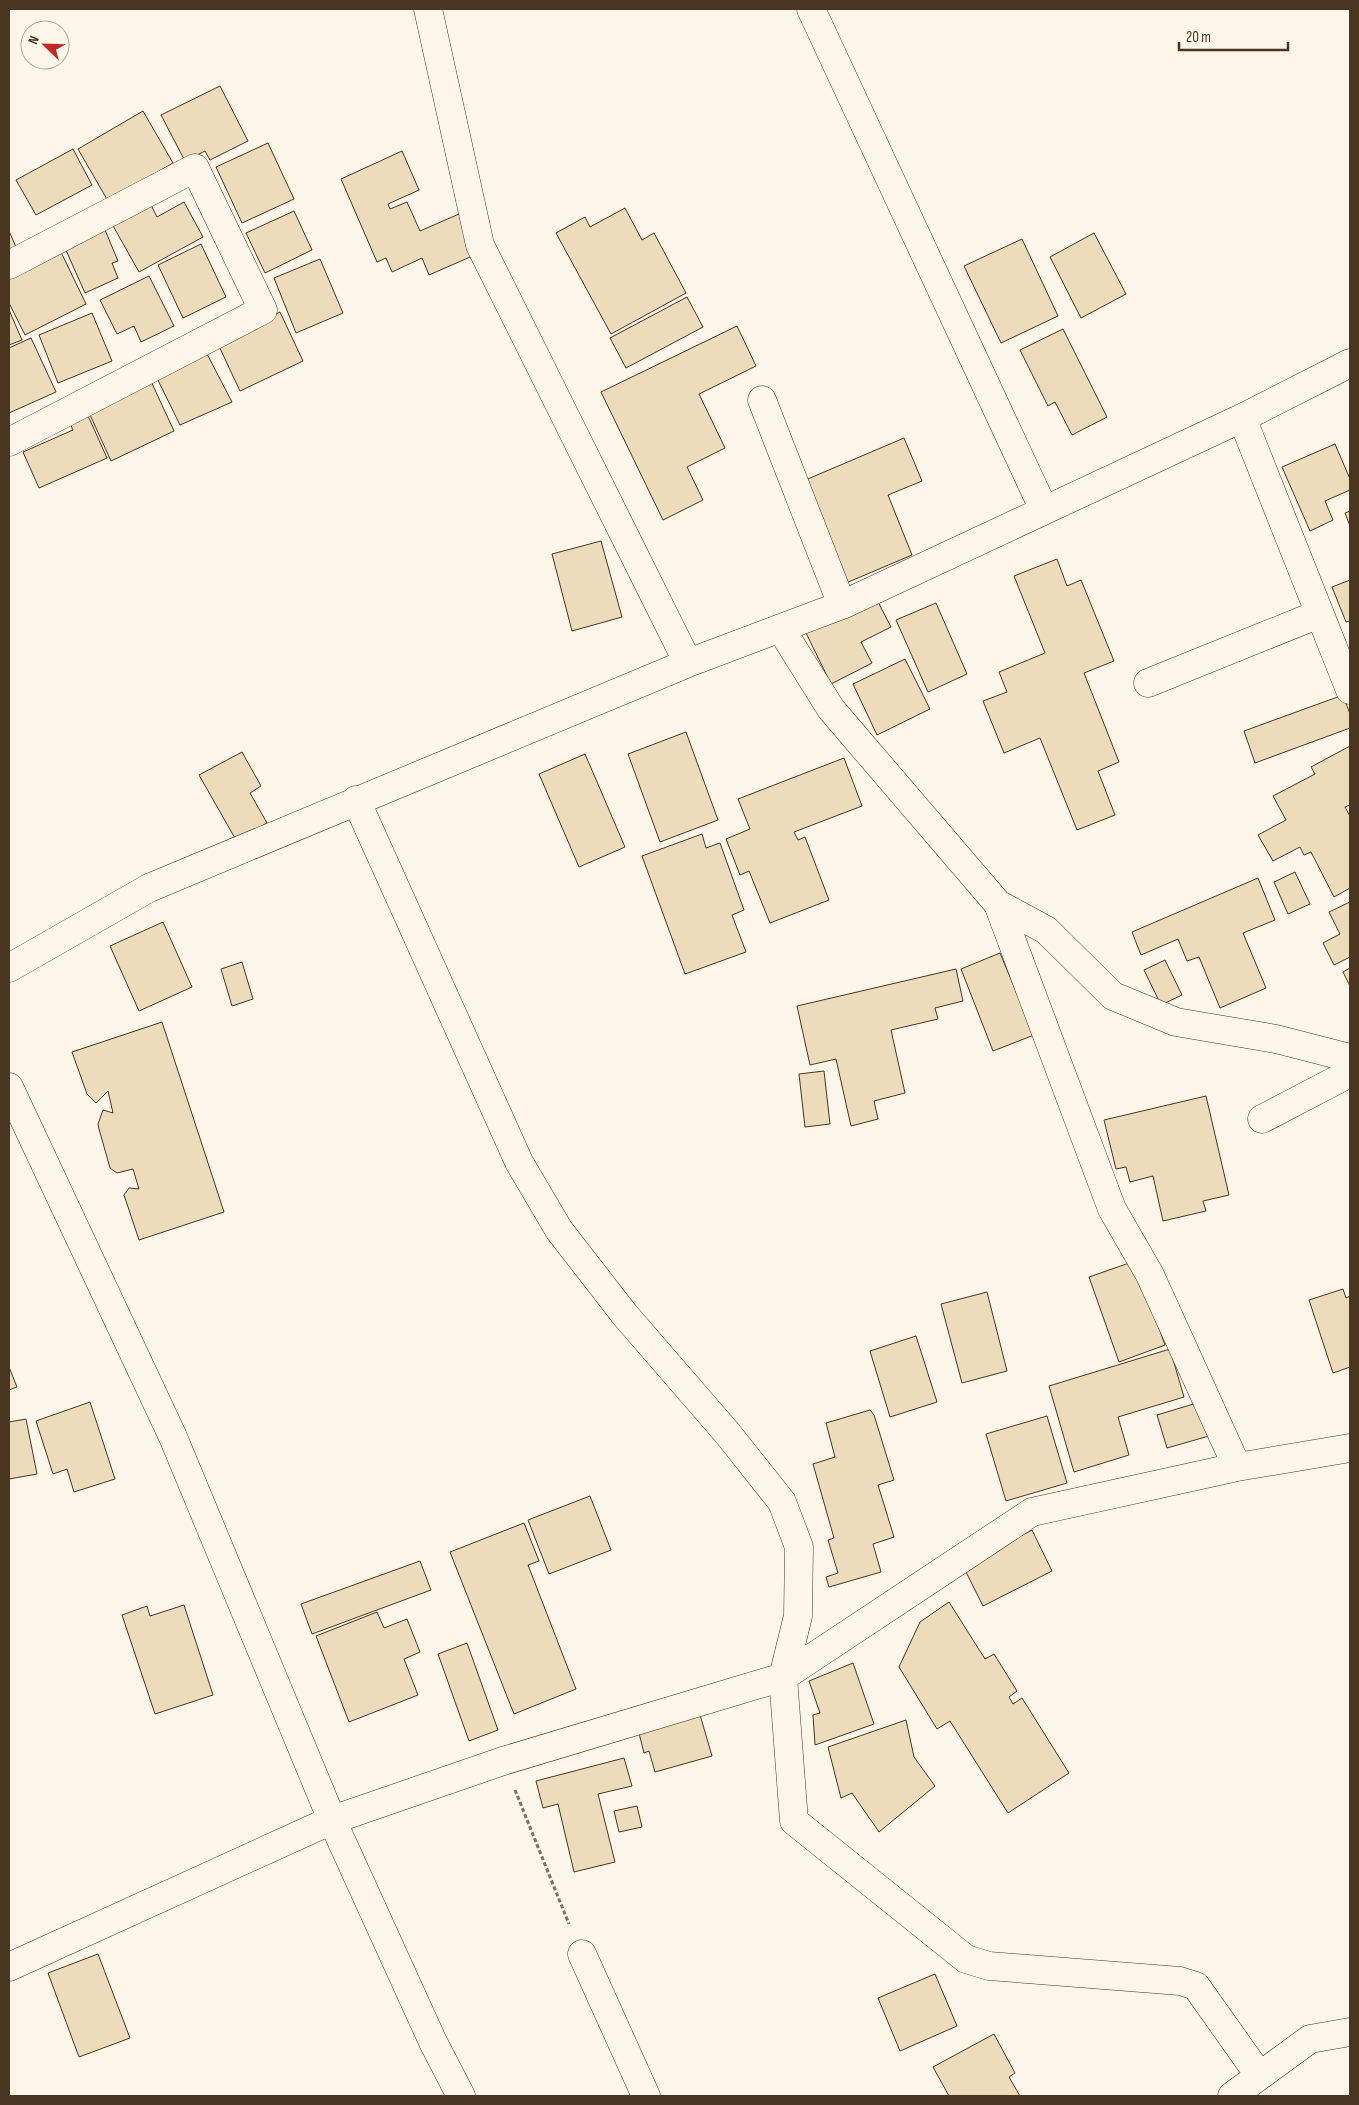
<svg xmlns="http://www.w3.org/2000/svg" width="1359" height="2105" font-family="'Sofia Sans Condensed',sans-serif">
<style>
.building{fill:#ecdcbc;stroke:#4a3520}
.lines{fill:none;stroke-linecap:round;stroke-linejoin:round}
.minor-casing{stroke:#4a3520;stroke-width:29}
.path{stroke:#7f6f5c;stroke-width:3;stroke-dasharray:4 2.5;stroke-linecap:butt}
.minor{stroke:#fbf6e9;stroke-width:28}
</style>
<rect width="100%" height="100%" fill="#fbf6e9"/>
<path class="building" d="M220,86L248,141L210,160L205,151L185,161L161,115Z
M143,111L173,163L108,201L78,149Z
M268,143L294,199L242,223L216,167Z
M73,149L92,185L36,215L16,180Z
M402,151L419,190L388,204L390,209L407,202L420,231L459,214L477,254L429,275L422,258L392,272L386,258L377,262L341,179Z
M184,202L203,237L139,272L112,224L150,203L157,217Z
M625,208L642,240L654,233L686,293L611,334L556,233L585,217L590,227Z
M294,211L312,250L265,273L246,233Z
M105,230L118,261L112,263L118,278L85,293L65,248Z
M9,231L16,247L9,251Z
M1094,233L1126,294L1081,318L1050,257Z
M1022,239L1058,316L1001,343L964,266Z
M201,244L226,297L183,318L158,265Z
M60,250L86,304L25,335L9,303V276Z
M320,259L343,313L296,333L274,278Z
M149,276L174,326L141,342L134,326L117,334L100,300Z
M687,297L703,327L626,368L610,338Z
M9,310L22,340L9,345Z
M280,312L303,361L240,391L217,342Z
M92,313L112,361L58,383L39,335Z
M737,326L756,366L699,394L725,448L687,467L703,500L663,520L601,392Z
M1063,329L1107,417L1072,435L1055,402L1048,406L1020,350Z
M31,338L56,392L9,413V348Z
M206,352L232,402L180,425L155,374Z
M149,377L174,431L111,461L86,406Z
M85,409L107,458L39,488L23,452L73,430L67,417Z
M904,438L922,481L888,495L912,555L846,583L803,481Z
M1335,444L1350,479V490L1325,501L1333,520L1310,531L1282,467Z
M1350,511V526L1345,513Z
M601,541L622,617L572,631L552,554Z
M1057,559L1067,586L1081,580L1114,661L1084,673L1119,762L1098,771L1115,815L1077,830L1040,738L1004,753L983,701L1007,692L999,672L1045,653L1014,576Z
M1350,580V621L1346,622L1332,587Z
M876,598L891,627L861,642L872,663L831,684L806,633Z
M936,603L967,674L928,692L896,620Z
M905,659L930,709L877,735L853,684Z
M1343,695L1350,714V728L1255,763L1244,731Z
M686,732L718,820L660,842L628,754Z
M1350,746V805L1345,807L1350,816V888L1334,897L1311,852L1304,855L1300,847L1273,861L1258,835L1286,820L1273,796L1315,774L1311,767Z
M242,752L261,786L250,793L267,823L236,840L199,775Z
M585,754L625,847L579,867L539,774Z
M844,758L862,806L794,832L798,840L805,837L829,900L770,923L749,871L740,875L726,839L750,829L738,799Z
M702,834L706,848L720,843L744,910L732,915L746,952L685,974L642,856Z
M1295,872L1310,904L1288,914L1274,882Z
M1258,878L1275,920L1243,933L1266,988L1220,1008L1199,957L1187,961L1178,939L1141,955L1132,932Z
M1350,902V957L1334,965L1323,943L1340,934L1329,912Z
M163,922L192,987L139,1011L110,946Z
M1000,953L1034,1035L993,1051L961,969Z
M1165,960L1182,995L1161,1005L1144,970Z
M242,962L253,999L232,1006L221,969Z
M1350,968V986L1343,972Z
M956,969L963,1001L935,1008L938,1019L891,1030L905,1093L874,1101L878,1119L851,1126L836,1059L810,1065L797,1006Z
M162,1022L224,1212L139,1240L124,1195L129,1188L139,1189L133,1169L117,1173L110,1168L99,1129L98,1124L103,1110L113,1113L108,1091L96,1103L87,1094L72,1052Z
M824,1071L830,1124L805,1127L799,1074Z
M1206,1096L1229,1195L1203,1201L1206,1211L1163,1221L1153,1176L1130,1182L1126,1167L1116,1169L1104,1120Z
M1135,1261L1165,1345L1119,1362L1089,1277Z
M1343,1289L1346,1298L1350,1296V1367L1333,1373L1309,1300Z
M987,1292L1007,1371L962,1383L941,1304Z
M916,1336L937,1402L890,1417L870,1351Z
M1170,1349L1184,1397L1118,1417L1129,1455L1074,1472L1049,1386Z
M9,1367L17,1387L9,1390Z
M90,1402L115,1479L74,1492L67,1469L53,1474L36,1421Z
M1200,1402L1209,1436L1167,1448L1157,1415Z
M870,1410L874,1415L894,1480L878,1485L894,1537L873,1544L881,1572L829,1587L826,1577L838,1573L828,1540L834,1538L813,1464L835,1457L826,1423Z
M1047,1416L1067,1483L1006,1501L986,1434Z
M26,1419L37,1474L9,1479V1422Z
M590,1496L611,1550L549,1574L528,1520Z
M524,1523L539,1561L528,1565L576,1689L514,1714L450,1552Z
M1032,1530L1052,1571L983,1606L963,1566Z
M420,1561L431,1590L312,1634L301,1604Z
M949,1602L985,1659L994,1654L1017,1691L1009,1697L1013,1704L1022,1698L1069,1773L1008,1813L950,1721L937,1729L899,1667L920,1622Z
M184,1605L213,1695L155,1714L122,1615L147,1606L150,1616Z
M377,1612L384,1628L407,1619L420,1652L404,1659L418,1695L349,1722L316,1636Z
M467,1643L498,1730L469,1741L438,1654Z
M853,1663L874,1724L815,1745L813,1715L820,1713L809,1681Z
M698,1708L712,1756L655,1772L649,1751L644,1753L637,1725Z
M906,1720L914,1757L935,1786L879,1832L852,1793L841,1798L828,1747Z
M624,1758L632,1786L598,1794L615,1862L574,1872L558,1804L543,1808L536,1781Z
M637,1806L642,1827L619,1832L614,1811Z
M98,1954L130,2038L79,2057L48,1973Z
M935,1974L957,2026L900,2051L878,1998Z
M994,2034L1015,2073L1009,2077L1020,2096H949L933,2067Z"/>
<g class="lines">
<defs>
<path id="minor" d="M428,9L480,245L688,663
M811,9L1044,510
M9,265L195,168L263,310L9,442
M762,400L842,605
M1242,418L1350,690
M781,629L831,709L998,904L1112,1209L1150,1275L1237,1467
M1148,683L1319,614
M356,800L519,1162L559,1230L625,1315L728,1434L782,1502L799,1547L798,1616L783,1677L794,1821L966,1959L989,1966L1180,1981L1196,1986L1259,2075
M998,904L1046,930L1113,996L1176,1022L1276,1039L1350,1058
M9,968L149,888L688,663L842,605L1242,418L1350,363
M9,1087L173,1437L332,1820L433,2042L461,2096
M1262,1119L1350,1073
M582,1954L646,2096
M9,1967L332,1820L503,1761L783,1677L1032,1512L1237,1467L1350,1448
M1232,2096L1310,2039L1350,2032"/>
</defs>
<use href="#minor" class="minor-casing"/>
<path class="path" d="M515,1790L569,1924"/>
<use href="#minor" class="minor"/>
</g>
<rect width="1359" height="2105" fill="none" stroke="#4a3520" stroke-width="20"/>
<g transform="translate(45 45) rotate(293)"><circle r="24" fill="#fbf6e9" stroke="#b4a999"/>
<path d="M0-4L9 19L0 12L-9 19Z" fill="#c62828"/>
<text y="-8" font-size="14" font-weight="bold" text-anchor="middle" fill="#4a3520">N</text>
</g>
<path d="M1179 42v8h109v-8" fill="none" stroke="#4a3520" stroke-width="2.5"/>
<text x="1186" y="42" font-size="15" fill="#4a3520" stroke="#fbf6e9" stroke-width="4" paint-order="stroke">20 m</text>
</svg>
